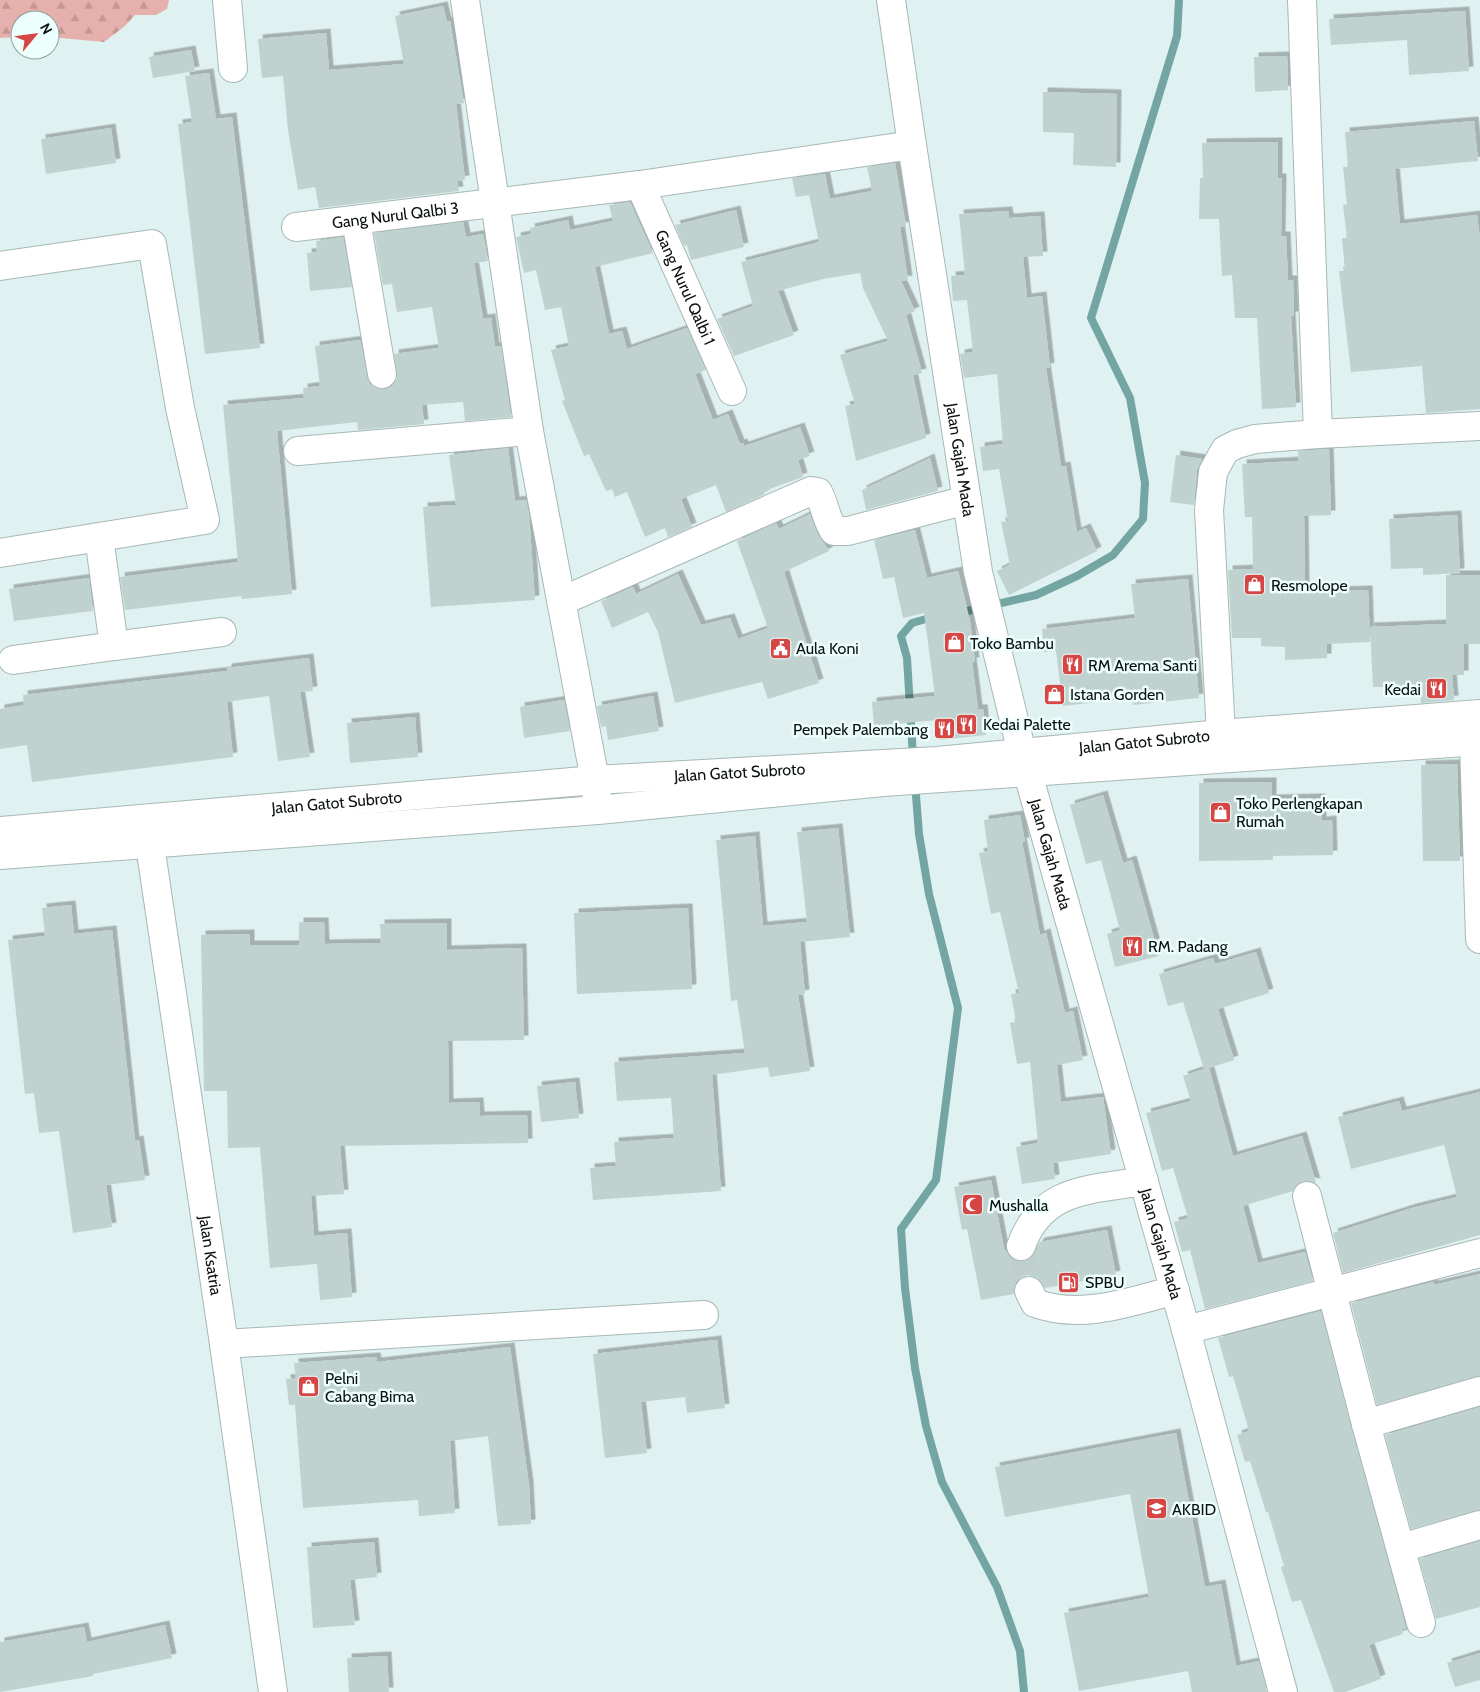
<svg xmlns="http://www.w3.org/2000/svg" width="1480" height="1692" font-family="Cabin,sans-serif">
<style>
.forest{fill:url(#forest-firs)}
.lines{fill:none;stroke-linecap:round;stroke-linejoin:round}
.stream{stroke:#73a5a2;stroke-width:8}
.building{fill:#c0d2d0;filter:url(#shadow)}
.minor-tunnel{stroke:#bfcfce;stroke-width:28;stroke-dasharray:28 14;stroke-linecap:butt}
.minor-casing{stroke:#a7b8b6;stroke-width:30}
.major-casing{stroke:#a7b8b6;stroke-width:30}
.minor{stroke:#fff;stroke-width:28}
.major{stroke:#fff;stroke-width:28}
.labels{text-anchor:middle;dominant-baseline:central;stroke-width:5;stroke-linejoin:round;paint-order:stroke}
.street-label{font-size:16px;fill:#0b1110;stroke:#edfffd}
.poi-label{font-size:16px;fill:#0b1110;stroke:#edfffd;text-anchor:start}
</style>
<defs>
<pattern id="forest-firs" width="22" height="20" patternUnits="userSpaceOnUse" patternTransform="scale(1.25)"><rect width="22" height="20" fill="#e6b1ac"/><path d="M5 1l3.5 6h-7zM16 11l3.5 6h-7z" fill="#c49793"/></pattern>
<filter id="shadow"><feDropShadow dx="4.5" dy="-4.5" stdDeviation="0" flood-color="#0004"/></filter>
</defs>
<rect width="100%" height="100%" fill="#dff1f0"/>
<path class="forest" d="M0,0H169L167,9L156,15H135L125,26L104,42L50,37V20H20V37L0,38Z"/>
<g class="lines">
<path class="stream" d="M959,613L1036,595L1077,576L1113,555L1143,519L1145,483L1130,398L1091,318L1177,36L1179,0
M913,757L907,658L901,636L912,623L933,617
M915,783L919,834L929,894L958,1008L936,1180L901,1229L905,1288L915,1368L926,1426L942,1482L997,1587L1020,1651L1024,1692"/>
</g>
<path class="building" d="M443,6L447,22L450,21L464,103L456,104L465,180L457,181L459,191L319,208L315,187L298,190L288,130L283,76L262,78L258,39L326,33L329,70L404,64L395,16Z
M1465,11L1469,71L1409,75L1407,40L1331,45L1329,19Z
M191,50L195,71L153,78L149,57Z
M1287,56L1288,90L1255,92L1254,57Z
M209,73L216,119L232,117L260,348L205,354L178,124L192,122L185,76Z
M1043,92L1117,94L1116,167L1073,165L1074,133L1043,132Z
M1474,121L1478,161L1395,169L1400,224L1477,215L1480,239V409L1426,413L1422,366L1351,372L1339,271H1345L1342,238H1347L1343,205L1347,204L1343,167H1348L1345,132Z
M111,128L116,163L46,174L41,139Z
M1278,142V178H1282L1281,236H1286L1288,280H1293L1294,316H1291L1296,407L1262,409L1257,318H1235L1232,275L1222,276L1219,219H1199L1200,178H1203L1202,143Z
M895,163L906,226L900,227L908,280L901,281L915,311L906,315L922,373L913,375L926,438L856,461L845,406L855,404L840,355L888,341L863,288L860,273L823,279L778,291L794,335L734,356L717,319L753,306L741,262L819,242L809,195L796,197L792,178L825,174L830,199L872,191L867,167Z
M630,202L653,253L595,267L609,334L622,331L627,349L687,328L706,370L695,374L713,420L728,414L740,444L743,443L744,446L800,427L810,456L798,460L803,477L764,491L765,494L726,512L716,485L681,499L692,527L668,537L665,528L645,537L627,492L615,497L612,489L606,491L589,454L584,456L562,401L565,400L551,350L569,346L561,307L545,310L536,270L524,273L516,237L531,234L530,228L568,220L570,230L613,221L609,205Z
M736,210L744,247L691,260L687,245L684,246L675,225Z
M1008,211L1009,218L1040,216L1043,256L1023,257L1027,298L1042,296L1050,367L1046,368L1061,467L1066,466L1077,532L1086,528L1097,551L1009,595L997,571L1010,565L1001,522L1008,521L999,469L983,471L980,447L1003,444L997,374L964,378L960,354L973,352L967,300L953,301L951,276L965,275L959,214Z
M463,222L466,237L483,234L485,244L488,261L474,263L483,319L491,318L495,347L501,346L511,417L465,421L463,402L422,405L424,424L358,430L357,422L277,431L292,594L242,599L241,596L125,610L120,577L238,562L223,405L304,398L303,388L320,386L315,346L360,340L370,384L376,388L384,389L392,386L397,379L394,354L439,348L432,307L397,312L392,284L383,285L374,233Z
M343,237L352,287L310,291L307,253L317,252L316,241Z
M508,448L515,501L526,500L529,514L535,600L431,607L423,507L456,505L449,455Z
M1329,449L1331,515L1304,516L1305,592L1368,590L1370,642L1327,644V658L1285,660V647L1261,646V638H1232L1228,570L1253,569L1252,517H1245L1242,464L1299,461L1298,451Z
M1176,455L1202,459L1197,470L1194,505L1170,502Z
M930,458L938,491L866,510L862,490Z
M810,514L817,533L829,551L784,572L819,683L768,699L762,682L675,703L658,632L648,612L612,628L601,601L633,587L636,594L678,574L701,625L730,618L738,639L768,628L737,541L776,523L779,529Z
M1457,515L1460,573L1423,575V568L1391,569L1389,519Z
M915,530L927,578L958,571L970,621L975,662H972L978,709H983L986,735L940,740L937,720L874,726L872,702L935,696L924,613L903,618L894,577L883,579L874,540Z
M1446,575H1480V644H1464V675H1452L1454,700L1421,703L1420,686L1373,687L1370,627L1446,624Z
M89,578L93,611L14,621L9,589Z
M1188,579L1199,698L1133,705L1132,698L1063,706L1056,651L1044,652L1042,629L1135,618L1131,584Z
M309,658L313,691L300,692L310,757L278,761L269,696L227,702L233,757L32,782L27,745L0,749V709L24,705L23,695L227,671V668Z
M653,696L659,731L608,740L606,726L601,727L597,706Z
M564,700L570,731L524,738L520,707Z
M415,717L418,757L350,763L347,723Z
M1457,764L1460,861H1423L1421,765Z
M1272,782V799L1321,798L1322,821L1332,820L1333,855L1273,856V860L1199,861V783Z
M1103,795L1123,863L1132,860L1159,956L1115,967L1107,934L1120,930L1101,860L1086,864L1070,805Z
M1020,815L1025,842H1022L1040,935L1046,933L1065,1013L1073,1011L1083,1060L1057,1065L1061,1102L1103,1097L1111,1154L1053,1163L1055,1179L1022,1184L1016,1147L1038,1143L1030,1062L1017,1064L1010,1023L1016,1022L1011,994L1019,993L1000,912L991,914L979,853L988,851L984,820Z
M838,828L850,937L800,942L805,994L798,995L810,1071L770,1077L768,1067L712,1075L721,1191L593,1200L590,1168L616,1166L614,1142L674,1138L671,1098L617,1101L614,1062L745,1053L737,1000L731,1001L716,840L755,836L763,926L807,922L797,832Z
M71,905L74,934L112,930L135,1141L139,1140L145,1180L106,1185L112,1227L73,1233L59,1131L39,1133L34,1093L25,1094L8,940L45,936L42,908Z
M688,908L692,989L577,994L574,913Z
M299,922H324L325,944L381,943L380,924L447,923V950L522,948L524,1040L448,1041L449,1103L479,1102L480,1116L527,1115L528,1143L340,1146L344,1194L311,1196L314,1236L347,1233L352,1297L320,1300L317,1264L270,1268L260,1147L228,1148L227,1091H204L201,935L250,934V945H299Z
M1256,952L1269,993L1218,1009L1234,1060L1209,1068L1233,1156L1302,1136L1316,1183L1303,1181L1293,1191L1243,1206L1258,1263L1305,1252L1313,1281L1205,1309L1190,1250L1182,1252L1174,1222L1188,1218L1173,1168L1162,1171L1146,1113L1191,1101L1183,1076L1204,1069L1183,1002L1168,1006L1159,974L1213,958L1215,964Z
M575,1082L579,1118L541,1122L537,1086Z
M1480,1092V1235L1343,1273L1333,1233L1412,1208L1457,1197L1444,1145L1351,1169L1338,1117L1399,1101L1402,1111Z
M991,1180L1004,1249L1014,1260L1022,1262L1029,1259L1040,1242L1107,1230L1116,1275L1045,1288L1038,1278L1029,1275L1022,1277L1016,1282L1014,1294L981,1300L967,1229L962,1230L954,1187Z
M1480,1274V1376L1377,1405L1351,1303L1433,1282L1434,1285Z
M1321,1311L1406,1628L1402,1629L1403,1634L1369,1645L1381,1679L1345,1692H1334L1301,1600L1292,1602L1281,1567L1284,1566L1268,1512H1266L1250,1461L1245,1462L1237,1435L1249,1431L1233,1376L1229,1377L1218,1338Z
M717,1340L725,1408L687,1413L685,1397L641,1402L647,1453L605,1458L593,1354Z
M510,1347L529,1485L531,1524L498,1526L488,1436L450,1441L455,1513L419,1516L418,1500L303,1508L295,1405H289L286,1379L296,1378L294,1363L376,1357L377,1362Z
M1480,1407V1510L1411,1529L1385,1435Z
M1176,1433L1205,1587L1221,1584L1236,1666L1259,1661L1267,1692H1192L1188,1671L1079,1691L1064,1613L1149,1597L1130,1494L1005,1517L995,1467Z
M1480,1541V1607L1436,1619L1419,1559Z
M374,1542L377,1577L350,1580L355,1625L313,1628L307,1547Z
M165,1625L172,1658L93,1674V1676L0,1692V1642L84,1627L87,1642Z
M1480,1653V1680L1455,1687L1447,1663Z
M387,1656L389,1692H349L347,1658Z"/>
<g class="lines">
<path class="minor-tunnel" d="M1021,1246L1029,1291"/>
<defs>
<g id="minor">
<path d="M227,0L233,68"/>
<path d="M465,0L529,431L595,780L597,799"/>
<path d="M1302,0L1318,434L1480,426"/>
<path id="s1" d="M640,185L732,391"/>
<path d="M356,220L382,374"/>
<path id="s2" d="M296,227L640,185L912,145"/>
<path d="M0,266L152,244L180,408L205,520L0,553"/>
<path d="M298,451L529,431"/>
<path d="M99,537L114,646L222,632"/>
<path d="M562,601L811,491L818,492C825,505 826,519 834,531H848L967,500"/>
<path d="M13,660L114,646"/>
<path d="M1221,734L1209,510L1213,472L1225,450L1237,444L1255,439L1318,434"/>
<path d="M1474,742L1480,939"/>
<path id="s3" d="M147,825L224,1344L273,1692"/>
<path id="s4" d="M0,831L595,780L937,761L1221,734L1480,714"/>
<path d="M0,855L598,810L883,782L1480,741"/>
<path d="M1307,1196L1366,1424L1421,1623"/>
<path d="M1021,1246C1042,1187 1092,1190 1144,1181"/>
<path d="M1029,1291L1035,1303C1080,1320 1131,1302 1175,1290"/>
<path d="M1186,1330L1480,1253"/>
<path d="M224,1344L704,1315"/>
<path d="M1366,1424L1480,1391"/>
<path d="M1401,1548L1480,1525"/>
</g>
<g id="major">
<path id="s5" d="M891,0L912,145L978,572L1022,753L1186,1330L1283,1692"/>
</g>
</defs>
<use href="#minor" class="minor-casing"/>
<use href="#major" class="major-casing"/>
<use href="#minor" class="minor"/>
<use href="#major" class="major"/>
</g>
<defs>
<symbol id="shop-square" viewBox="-11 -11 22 22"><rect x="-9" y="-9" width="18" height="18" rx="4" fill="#d54644" stroke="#edfffd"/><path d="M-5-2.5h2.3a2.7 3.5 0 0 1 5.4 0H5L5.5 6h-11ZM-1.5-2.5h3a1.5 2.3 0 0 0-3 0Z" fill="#fff"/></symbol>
<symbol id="civic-square" viewBox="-11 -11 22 22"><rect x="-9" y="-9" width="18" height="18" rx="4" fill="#d54644" stroke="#edfffd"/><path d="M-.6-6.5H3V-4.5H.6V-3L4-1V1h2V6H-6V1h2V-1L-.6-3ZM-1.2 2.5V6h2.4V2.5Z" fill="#fff"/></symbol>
<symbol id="restaurant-square" viewBox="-11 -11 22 22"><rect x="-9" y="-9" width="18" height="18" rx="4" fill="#d54644" stroke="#edfffd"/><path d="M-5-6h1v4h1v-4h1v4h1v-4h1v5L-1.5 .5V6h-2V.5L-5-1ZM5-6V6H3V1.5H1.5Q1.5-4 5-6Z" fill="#fff"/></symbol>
<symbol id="mosque-square" viewBox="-11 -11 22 22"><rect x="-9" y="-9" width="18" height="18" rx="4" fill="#d54644" stroke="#edfffd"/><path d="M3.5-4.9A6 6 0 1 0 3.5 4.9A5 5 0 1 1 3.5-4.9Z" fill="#fff"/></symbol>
<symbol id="fuel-square" viewBox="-11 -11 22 22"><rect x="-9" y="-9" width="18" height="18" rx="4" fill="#d54644" stroke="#edfffd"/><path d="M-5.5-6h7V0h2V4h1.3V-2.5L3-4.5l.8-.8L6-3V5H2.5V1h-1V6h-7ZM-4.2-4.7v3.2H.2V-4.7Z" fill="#fff"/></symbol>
<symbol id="university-square" viewBox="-11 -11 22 22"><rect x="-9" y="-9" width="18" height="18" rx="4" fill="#d54644" stroke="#edfffd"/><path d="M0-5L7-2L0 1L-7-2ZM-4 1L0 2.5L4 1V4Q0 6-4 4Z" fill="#fff"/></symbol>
</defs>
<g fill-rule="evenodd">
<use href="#shop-square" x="1242" y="572" width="25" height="25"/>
<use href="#shop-square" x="942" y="630" width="25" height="25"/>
<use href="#civic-square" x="768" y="636" width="25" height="25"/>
<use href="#restaurant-square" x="1060" y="652" width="25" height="25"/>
<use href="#restaurant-square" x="1424" y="676" width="25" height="25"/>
<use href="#shop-square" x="1042" y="682" width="25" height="25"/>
<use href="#restaurant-square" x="954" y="712" width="25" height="25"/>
<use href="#restaurant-square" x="932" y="716" width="25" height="25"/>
<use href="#shop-square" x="1208" y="800" width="25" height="25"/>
<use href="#restaurant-square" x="1120" y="934" width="25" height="25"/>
<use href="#mosque-square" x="960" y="1192" width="25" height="25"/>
<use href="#fuel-square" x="1056" y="1270" width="25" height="25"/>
<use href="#shop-square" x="296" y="1374" width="25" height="25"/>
<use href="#university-square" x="1144" y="1496" width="25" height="25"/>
</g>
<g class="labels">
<g class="street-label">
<text stroke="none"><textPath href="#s2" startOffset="100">Gang Nurul Qalbi 3</textPath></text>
<text stroke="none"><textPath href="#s1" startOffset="112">Gang Nurul Qalbi 1</textPath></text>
<text stroke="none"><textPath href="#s5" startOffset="465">Jalan Gajah Mada</textPath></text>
<text stroke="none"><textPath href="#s4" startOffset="1148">Jalan Gatot Subroto</textPath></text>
<text stroke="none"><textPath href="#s4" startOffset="742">Jalan Gatot Subroto</textPath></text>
<text stroke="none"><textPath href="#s4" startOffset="338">Jalan Gatot Subroto</textPath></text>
<text stroke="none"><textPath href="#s5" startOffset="870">Jalan Gajah Mada</textPath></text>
<text stroke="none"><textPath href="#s5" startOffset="1275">Jalan Gajah Mada</textPath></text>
<text stroke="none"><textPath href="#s3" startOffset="435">Jalan Ksatria</textPath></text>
</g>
<g class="poi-label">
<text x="1271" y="585">Resmolope</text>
<text x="970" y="643">Toko Bambu</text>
<text x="796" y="648">Aula Koni</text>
<text x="1088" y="665">RM Arema Santi</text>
<text x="1421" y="689" text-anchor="end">Kedai</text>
<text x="1070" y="694">Istana Gorden</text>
<text x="983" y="724">Kedai Palette</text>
<text x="928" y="729" text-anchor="end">Pempek Palembang</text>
<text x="1236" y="803">Toko Perlengkapan<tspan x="1236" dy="18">Rumah</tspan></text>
<text x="1148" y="946">RM. Padang</text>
<text x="989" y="1205">Mushalla</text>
<text x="1085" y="1282">SPBU</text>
<text x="325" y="1378">Pelni<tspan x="325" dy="18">Cabang Bima</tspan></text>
<text x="1172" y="1509">AKBID</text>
</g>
</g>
<g transform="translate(35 35) rotate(61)"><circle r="24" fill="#edfffd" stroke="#93a09e"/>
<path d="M0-4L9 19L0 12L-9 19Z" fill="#d54644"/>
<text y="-8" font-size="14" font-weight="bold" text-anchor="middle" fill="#0b1110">N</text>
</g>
</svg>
